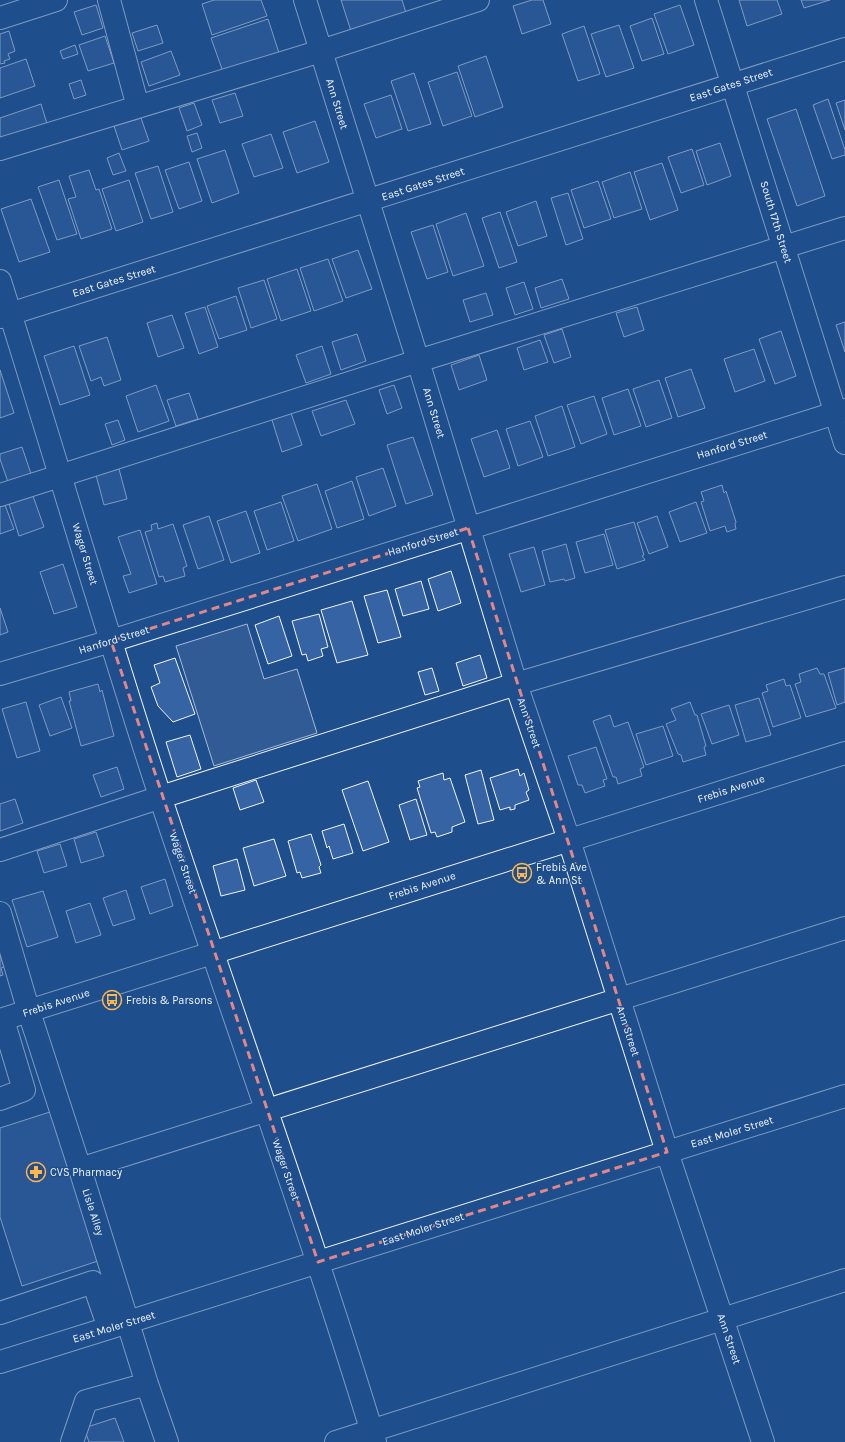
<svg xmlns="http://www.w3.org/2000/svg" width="845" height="1442" font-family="Karla,sans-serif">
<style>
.green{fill:#305b95;stroke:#a8bbd7}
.building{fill:#3563a3;stroke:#f2f6ff}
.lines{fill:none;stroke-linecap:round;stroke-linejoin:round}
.minor-casing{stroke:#f2f6ff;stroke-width:24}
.major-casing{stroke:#f2f6ff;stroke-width:24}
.minor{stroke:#1f4e8c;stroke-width:22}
.major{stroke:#1f4e8c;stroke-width:22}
.marked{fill:none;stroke:#e38589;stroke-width:3;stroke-dasharray:8 5;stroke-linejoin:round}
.labels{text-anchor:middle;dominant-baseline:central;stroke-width:3;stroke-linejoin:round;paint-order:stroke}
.street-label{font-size:11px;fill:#f2f6ff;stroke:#1f4e8c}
.poi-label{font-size:11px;fill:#f2f6ff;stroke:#1f4e8c;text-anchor:start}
</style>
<rect width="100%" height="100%" fill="#1f4e8c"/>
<path class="green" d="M247,624L264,679L297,669L317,733L214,766L176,646Z"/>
<path class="building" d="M214,0H261L267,16L212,35L202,4Z
M341,0H402L406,13L351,31Z
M532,0H543L551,24L522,34L513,6Z
M739,0H777L782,14L747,26Z
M801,0H830L804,8Z
M96,5L103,28L82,35L74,12Z
M680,5L694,45L668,54L654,14Z
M652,18L664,54L642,61L630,26Z
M268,19L279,53L223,72L211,38Z
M157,25L163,43L138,51L132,33Z
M619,25L634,68L606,77L591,34Z
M584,26L600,74L578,81L562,34Z
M9,31L15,51L8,54L10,59L4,61L5,63L0,64V34Z
M105,36L114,63L88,71L79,45Z
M75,45L78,54L63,59L60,51Z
M171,51L180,75L149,86L141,62Z
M486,56L503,107L475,117L458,66Z
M26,59L35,86L0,98V68Z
M457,72L472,116L443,126L428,82Z
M414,73L431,124L408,131L391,81Z
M81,80L86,95L74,99L69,84Z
M235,93L243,116L220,123L212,100Z
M391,95L402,129L376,138L364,104Z
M828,99L845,150V155L832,159L813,105Z
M845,100V130L836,103Z
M194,103L202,125L187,131L179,108Z
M41,104L48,127L0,143V118Z
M796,109L825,196L797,206L767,119Z
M141,118L149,141L122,150L114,126Z
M315,121L329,162L297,173L283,132Z
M197,133L202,148L192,152L187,136Z
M271,134L283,168L254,177L242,144Z
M720,143L731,176L707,185L696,151Z
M692,149L704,185L681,193L668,157Z
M225,150L239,193L212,203L197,159Z
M119,153L126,171L113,175L107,158Z
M189,162L202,201L179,209L165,170Z
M662,163L678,210L650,220L634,172Z
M158,166L173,212L151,219L135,173Z
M89,170L96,190L99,189L112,229L81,239L68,199L76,197L69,176Z
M630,172L642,209L614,218L602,182Z
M59,180L77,234L57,240L38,187Z
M129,180L143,222L116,231L102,189Z
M598,181L611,219L584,228L571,190Z
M568,193L583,239L566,245L551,198Z
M31,199L50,252L19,262L1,209Z
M536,201L547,236L518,246L506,212Z
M500,212L517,262L499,268L482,218Z
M466,213L484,266L453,276L436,224Z
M433,225L448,272L427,279L411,232Z
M358,250L372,289L346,298L332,259Z
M328,259L343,301L314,311L300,268Z
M297,269L311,311L281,321L267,279Z
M562,279L569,299L541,308L535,288Z
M264,280L277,319L251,328L238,288Z
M524,282L533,309L515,315L506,288Z
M486,293L493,315L470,322L463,300Z
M236,296L247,330L219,339L207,306Z
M205,307L218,347L199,354L185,313Z
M637,307L644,330L624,337L616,313Z
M172,315L184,348L158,357L147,323Z
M845,322V352L836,325Z
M562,329L571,357L554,363L544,335Z
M781,331L796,376L775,384L759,339Z
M357,334L366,361L341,370L332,342Z
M107,337L121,380L104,386L101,377L91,381L79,346Z
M540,340L548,362L524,370L517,348Z
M74,346L90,395L60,405L44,356Z
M322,346L331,374L306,383L296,355Z
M754,349L765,381L735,392L724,359Z
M479,355L487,380L459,390L451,365Z
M691,369L705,408L678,417L665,378Z
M0,370L14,413L0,418Z
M659,380L672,418L646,427L633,389Z
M156,385L169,421L138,432L126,396Z
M394,385L402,408L387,414L379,390Z
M628,389L641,426L614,435L602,398Z
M189,393L198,419L176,426L167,400Z
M594,396L607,434L581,444L567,405Z
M346,400L355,424L321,436L312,411Z
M562,406L575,447L548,456L535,416Z
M291,413L302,445L282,452L272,420Z
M118,420L125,440L112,445L105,424Z
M530,421L543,457L518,466L506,429Z
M497,430L510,468L484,477L471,439Z
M413,437L433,495L406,504L387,445Z
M22,447L31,474L8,482L0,459V454Z
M383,468L396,506L369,516L356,477Z
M119,469L127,499L104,505L96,475Z
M352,481L364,519L337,528L325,491Z
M317,484L332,529L298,541L282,496Z
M722,485L724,493L726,491L736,522L735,524L736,529L727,532L725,526L710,531L701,502L704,501L701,492Z
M33,496L44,527L19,536L9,504Z
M281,502L294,541L267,550L254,511Z
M696,502L707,533L680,542L669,512Z
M5,505L14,529L0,534V507Z
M246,511L260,553L231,563L217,521Z
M209,516L224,560L198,569L183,525Z
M657,516L668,547L649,554L637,523Z
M634,522L644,555L642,556L645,560L617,569L605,530Z
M157,523L158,529L173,524L187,566L183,568L185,576L165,582L163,576L159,577L145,532L152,530L151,525Z
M140,530L157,584L129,593L123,576L131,574L118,537Z
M604,534L613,565L585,573L576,542Z
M566,544L575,578L565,581L564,579L550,582L542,551Z
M534,547L545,585L521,592L509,554Z
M63,564L77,607L54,614L40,572Z
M451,571L461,603L438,611L428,579Z
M421,581L429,609L403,616L395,589Z
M387,590L401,637L378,643L364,596Z
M352,601L368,655L337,663L321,610Z
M0,608L8,632L0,635Z
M319,614L328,647L321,649L323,656L308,661L306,654L302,655L292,621Z
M279,616L292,656L268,664L255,625Z
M480,655L487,678L463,686L456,663Z
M175,658L195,714L173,722L158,706L151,687L160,683L154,665Z
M432,668L439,691L425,695L418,672Z
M817,668L820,674H824L836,708L806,717L795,684L801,682L799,674Z
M845,668V702L837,705L828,673Z
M784,679L786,686L790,685L801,718L773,727L762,693L768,691L766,685Z
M98,684L100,692L102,690L114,736L81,746L69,701H71L69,692Z
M61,697L72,728L50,736L39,705Z
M759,698L771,735L746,742L735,705Z
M26,702L40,751L17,758L2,709Z
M690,702L695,715H697L706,746L704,747L706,755L683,762L681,755L678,754L666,724L676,720L671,709Z
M729,705L739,735L712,744L701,714Z
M610,715L614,727L628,722L644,767L640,769L642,776L618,784L616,777H613L593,721Z
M663,726L673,756L646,765L636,734Z
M190,735L201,769L177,777L166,742Z
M596,747L607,779L603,780L605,786L585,793L582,785H578L568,756Z
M117,767L124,789L101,797L93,775Z
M518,769L520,776L524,773L529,790L526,792L529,800L515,805V809L510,810V807L500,810L490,778Z
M481,770L494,820L478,824L465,775Z
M443,773L444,780L450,778L465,822L452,827V832L437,837L435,832L431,833L417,788L420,787L418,781Z
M256,780L264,802L240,810L233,788Z
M368,781L389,842L363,851L342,790Z
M15,799L23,823L0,831V804Z
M416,799L427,835L410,840L399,805Z
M344,824L353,853L333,859L329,846L327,848L322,831Z
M96,832L104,856L81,863L74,839Z
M311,834L321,865L319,867L321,873L302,878L300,872L297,873L288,841Z
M274,839L286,876L254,886L243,848Z
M60,844L67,866L44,873L37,851Z
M237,859L245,890L221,896L213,866Z
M165,879L173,906L150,914L141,887Z
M126,890L135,919L113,926L103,898Z
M43,891L58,937L27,947L12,900Z
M90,903L101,935L76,943L66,911Z
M0,955L4,967L1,968L3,975L0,976Z
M53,1111L101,1260L22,1286L0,1217V1128Z
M115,1418L124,1442H89L84,1428Z"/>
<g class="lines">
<defs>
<path id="minor" d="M109,0L138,107
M305,0L418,361L516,684L569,840L667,1152L763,1442
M706,0L845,443
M0,18L56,0
M0,149L321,51L478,0
M0,281C54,452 104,625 160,796C231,1012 309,1225 375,1442
M0,317L845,49
M0,495L418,361L845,228
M0,674L111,641L845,410
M0,850L161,797L516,684L845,587
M0,913L29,1012L80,1169L147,1384L167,1442
M0,1099L24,1090L3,1020
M80,1169L845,928
M0,1313L93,1282L109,1328
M0,1362L128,1322L845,1096
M72,1442L86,1401L147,1384
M336,1442L845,1280"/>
<path id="major" d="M0,1020L845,753"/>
</defs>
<use href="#minor" class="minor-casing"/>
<use href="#major" class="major-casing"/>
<use href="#minor" class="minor"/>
<use href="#major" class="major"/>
</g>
<path d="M0 0H845V1442H0ZM468,528L667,1152L318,1262L111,641Z" fill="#1f4e8c" fill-opacity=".55" fill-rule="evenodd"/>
<path class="marked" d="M468,528L667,1152L318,1262L111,641Z"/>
<defs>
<symbol id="bus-ring" viewBox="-11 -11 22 22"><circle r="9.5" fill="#1f4e8c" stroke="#ffb74d" stroke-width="1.5"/><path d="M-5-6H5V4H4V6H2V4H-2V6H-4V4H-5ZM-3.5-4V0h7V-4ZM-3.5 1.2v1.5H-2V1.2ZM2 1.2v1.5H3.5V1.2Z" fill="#ffb74d"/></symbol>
<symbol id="pharmacy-ring" viewBox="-11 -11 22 22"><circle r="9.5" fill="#1f4e8c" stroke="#ffb74d" stroke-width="1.5"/><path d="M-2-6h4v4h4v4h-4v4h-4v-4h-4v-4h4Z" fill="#ffb74d"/></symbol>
</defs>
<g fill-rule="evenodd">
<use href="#bus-ring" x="511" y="862" width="22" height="22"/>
<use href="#bus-ring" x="101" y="989" width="22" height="22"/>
<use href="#pharmacy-ring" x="25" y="1161" width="22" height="22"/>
</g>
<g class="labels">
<g class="street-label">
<text transform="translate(731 85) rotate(-18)">East Gates Street</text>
<text transform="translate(337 104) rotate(73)">Ann Street</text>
<text transform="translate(423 184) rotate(-18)">East Gates Street</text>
<text transform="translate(776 222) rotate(73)">South 17th Street</text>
<text transform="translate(114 281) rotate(-17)">East Gates Street</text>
<text transform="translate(434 413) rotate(73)">Ann Street</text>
<text transform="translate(732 445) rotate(-17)">Hanford Street</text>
<text transform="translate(423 542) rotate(-17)">Hanford Street</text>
<text transform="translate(85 554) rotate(73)">Wager Street</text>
<text transform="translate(114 640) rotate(-17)">Hanford Street</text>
<text transform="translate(529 723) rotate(71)">Ann Street</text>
<text transform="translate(731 789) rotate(-18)">Frebis Avenue</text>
<text transform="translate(183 863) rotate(71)">Wager Street</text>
<text transform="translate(422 886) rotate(-18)">Frebis Avenue</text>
<text transform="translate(56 1003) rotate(-18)">Frebis Avenue</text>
<text transform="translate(628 1031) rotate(72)">Ann Street</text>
<text transform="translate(732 1132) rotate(-17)">East Moler Street</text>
<text transform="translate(286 1170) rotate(71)">Wager Street</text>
<text transform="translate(93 1212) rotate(72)">Lisle Alley</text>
<text transform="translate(423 1229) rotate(-18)">East Moler Street</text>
<text transform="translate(114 1327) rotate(-17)">East Moler Street</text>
<text transform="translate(729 1339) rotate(71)">Ann Street</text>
</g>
<g class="poi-label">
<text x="536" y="867">Frebis Ave<tspan x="536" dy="13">&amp; Ann St</tspan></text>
<text x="126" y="1000">Frebis &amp; Parsons</text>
<text x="50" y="1172">CVS Pharmacy</text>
</g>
</g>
</svg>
